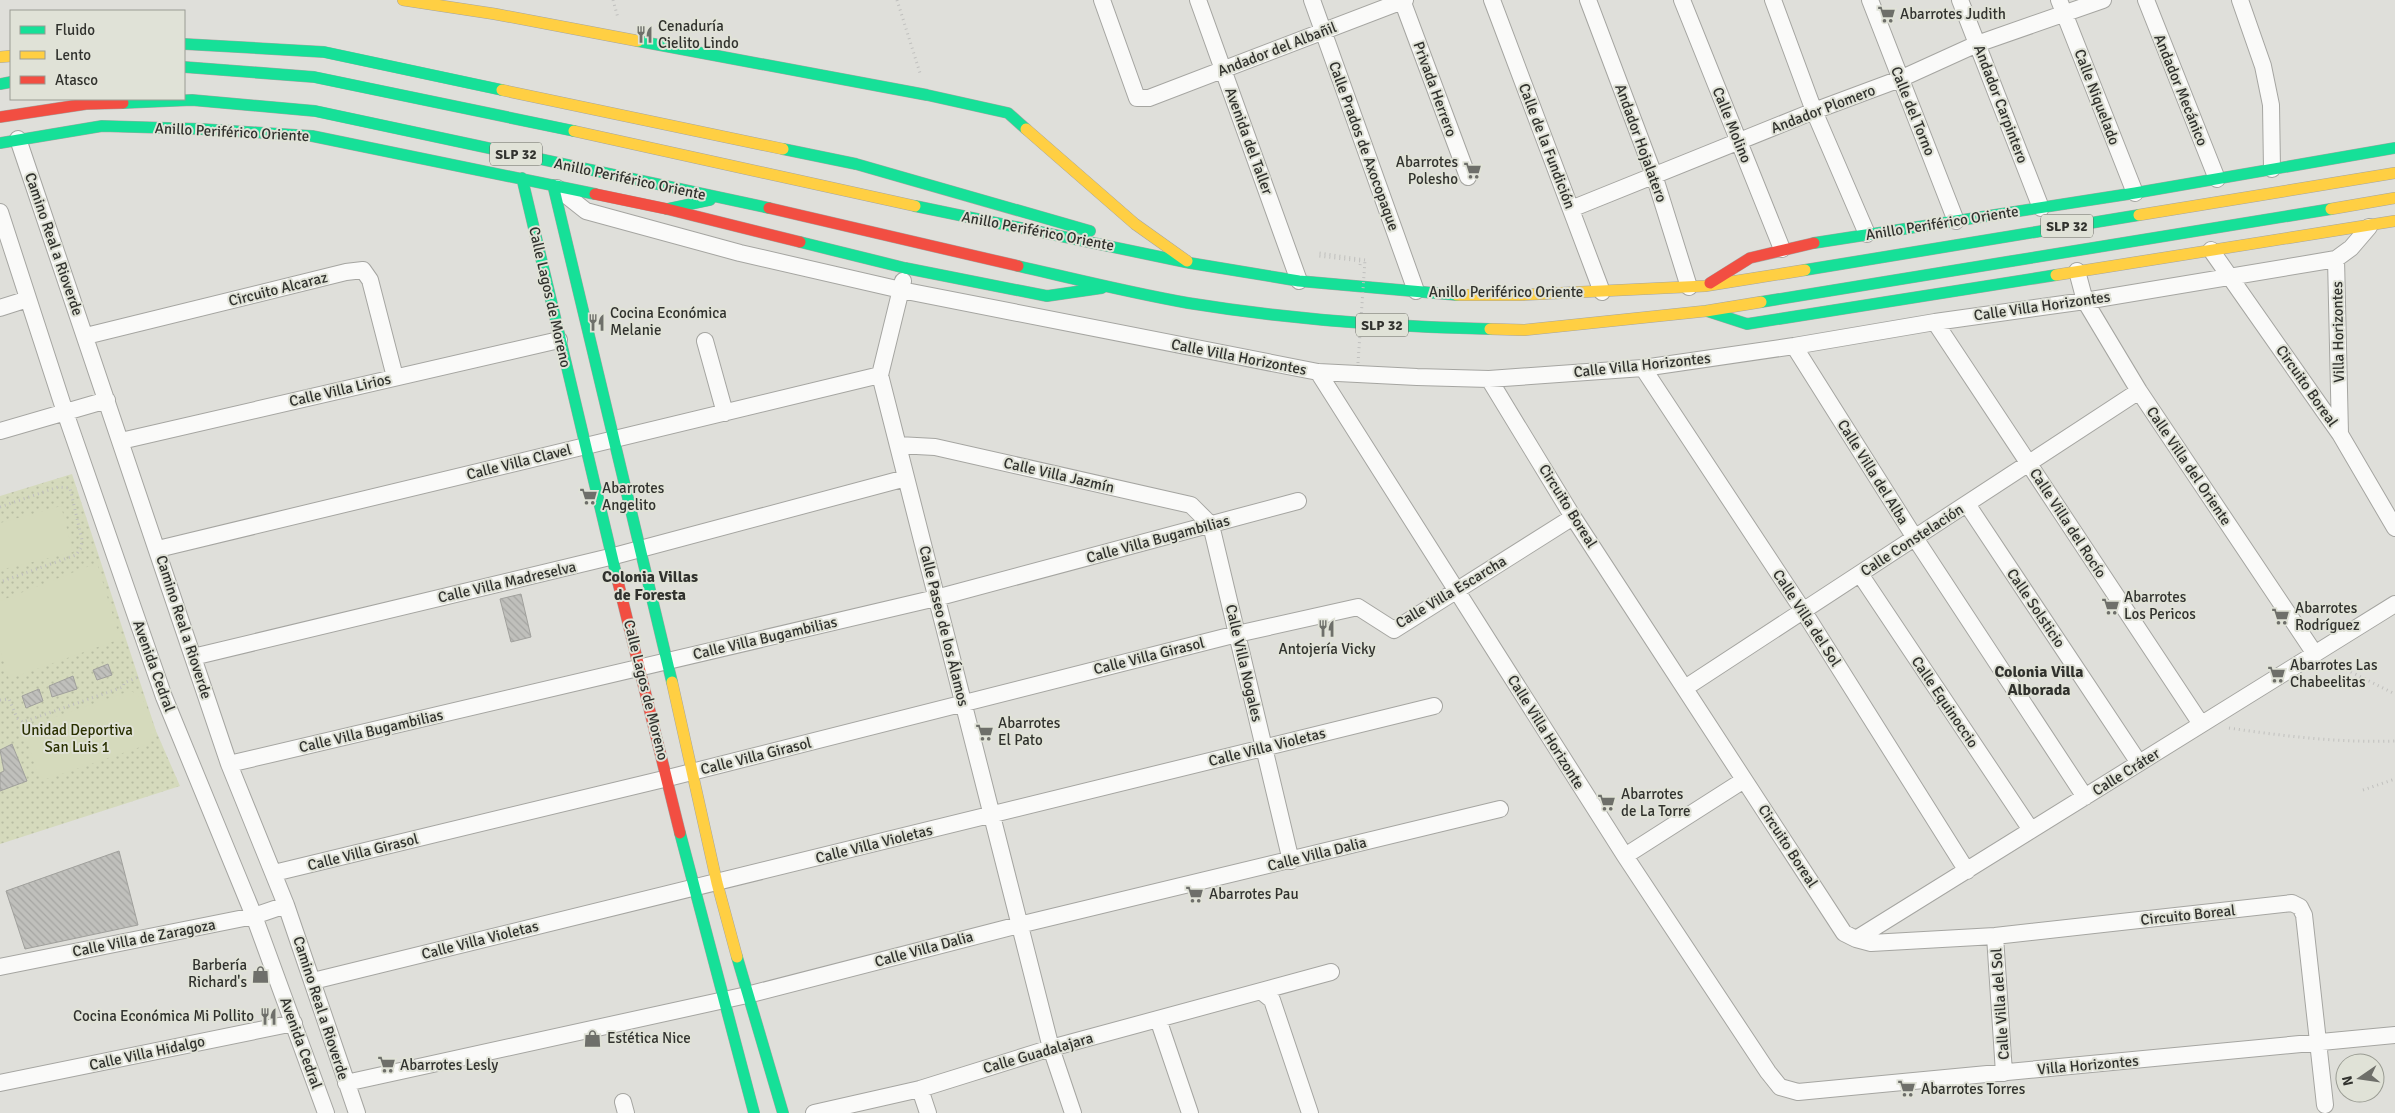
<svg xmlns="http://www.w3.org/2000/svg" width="2395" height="1113" font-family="Signika,sans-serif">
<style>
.park{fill:url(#park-dots)}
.garden{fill:#d5dabc}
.building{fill:url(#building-back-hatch);stroke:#a0a09c}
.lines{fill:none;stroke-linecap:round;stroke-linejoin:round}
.street-casing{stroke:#a5a5a1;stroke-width:18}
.fast-casing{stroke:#a5a5a1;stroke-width:12}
.slow-casing{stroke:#a5a5a1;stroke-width:12}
.jam-casing{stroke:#a5a5a1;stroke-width:12}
.path{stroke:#c0c0be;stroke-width:3;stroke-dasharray:1 4;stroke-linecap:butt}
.street{stroke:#fafaf9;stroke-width:16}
.fast{stroke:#16e098;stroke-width:11}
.slow{stroke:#ffcf43;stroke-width:11}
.jam{stroke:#f24e42;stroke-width:11}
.path-bridge{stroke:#c0c0be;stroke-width:3;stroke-dasharray:1 4;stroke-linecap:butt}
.labels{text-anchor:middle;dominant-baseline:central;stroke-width:4;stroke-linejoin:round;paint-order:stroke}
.shield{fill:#e0e2d7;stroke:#666761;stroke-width:1}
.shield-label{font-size:14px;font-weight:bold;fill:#31322e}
.poi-label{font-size:15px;fill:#31322e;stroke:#e0e2d7;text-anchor:start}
.street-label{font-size:15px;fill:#31322e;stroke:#e0e2d7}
.park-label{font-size:15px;fill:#2a3001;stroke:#e0e2d7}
.neighbourhood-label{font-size:16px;font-weight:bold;fill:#31322e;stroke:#e0e2d7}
</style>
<defs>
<pattern id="park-dots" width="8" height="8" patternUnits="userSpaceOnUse" patternTransform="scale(1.25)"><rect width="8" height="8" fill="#d5dabc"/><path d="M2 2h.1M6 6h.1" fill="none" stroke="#b7bca2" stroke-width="1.8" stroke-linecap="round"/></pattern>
<pattern id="building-back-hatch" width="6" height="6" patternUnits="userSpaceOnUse" patternTransform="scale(1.25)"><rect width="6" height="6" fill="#c0c0bc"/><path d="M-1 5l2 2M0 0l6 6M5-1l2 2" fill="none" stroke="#a5a5a2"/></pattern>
</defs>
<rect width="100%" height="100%" fill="#dfdfda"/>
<path class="park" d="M72,474L156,731L180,786L0,844V496Z"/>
<path class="garden" d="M61,506L73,552L0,570V523Z
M97,563L120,639L9,679L0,650V601Z
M130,691C146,695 150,717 156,731L149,744L50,778L45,779L38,775L25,735L29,726Z"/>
<path class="building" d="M521,594L531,637L511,642L500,599Z
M108,664L112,675L97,680L93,670Z
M73,676L77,689L52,697L49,686Z
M39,689L43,701L26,708L22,696Z
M12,744L27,781L0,791V773L4,771L0,750Z
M119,851L138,925L25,949L6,891Z"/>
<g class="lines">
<defs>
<path id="street" d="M1102,0L1137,98H1149L1405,0
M1198,0L1299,281
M1312,0L1416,291
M1402,0L1468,177
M1492,0L1602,292
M1588,0L1654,175L1689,287
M1682,0L1782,249
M1773,0L1814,111L1867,234
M1870,0L1956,221
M1960,0L2041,208
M2059,0L2135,193
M2146,0L2217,179
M2240,0L2263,66L2271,105L2272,169
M18,139L229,764L286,905L357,1113
M557,188L586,211L740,253L901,290L1318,372L1417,377L1489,379L1643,368L1794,346L1935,322L2085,301L2336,259L2351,248L2369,227
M1571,209L1814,111L1900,79L1977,44L2103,0
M0,212L65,412L164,697L254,916L326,1113
M2211,250L2340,434L2395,528
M2336,259L2340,434
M2077,271L2085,301L2139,391L2315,654
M903,281L880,375L1051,1048L1073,1113
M0,308L28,299
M1935,322L2201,724
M86,336L346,272L363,270L370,280L395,377
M705,341L725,413
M1794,346L1915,538L2085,797
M1643,368L1804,612L1967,871
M1318,372L1625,856L1768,1072L1780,1087L1798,1092L2395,1035
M1489,379L1573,517L1844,933L1856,939L1871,943L1995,936L2292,903L2300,907L2304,915L2325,1105
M0,431L107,400
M121,441L559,340
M898,445L935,447L1191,505L1211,525
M1967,504L2139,763
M1211,525L1291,861
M158,549L880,375
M1860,574L2031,830
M193,657L614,556L906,478
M1685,688L2139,391
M229,764L936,598L1298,501
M1625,856L1744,780
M274,873L668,778L1237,634L1358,607L1394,630L1573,517
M1995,936L2004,1073
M1856,939L2395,604
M0,967L254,916L286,905
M313,981L1434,706
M1262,992L1272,1000L1310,1113
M1158,1019L1190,1113
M0,1083L294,1023
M346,1083L747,995L1019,925L1500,809
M920,1089L928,1113
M623,1102L626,1113
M814,1113L920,1089L1051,1048L1331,972"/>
<path id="fast" d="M638,41L927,95L1008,113L1026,129
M184,44L324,52L502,90
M184,67L314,77L574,131
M0,84L11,82
M123,103L192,100L315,111L769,208
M0,143L102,126L201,129L312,136L595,194
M783,149L856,164L1090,231
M522,178L618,582
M553,185L672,682
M915,206L1190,263L1299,281L1457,295
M667,209L710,200
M800,242L905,268L1047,296L1102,288
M1814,243L2135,193L2395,148
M1018,266C1075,279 1131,293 1188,303C1287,319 1389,327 1490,329
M1805,270L2139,215
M1761,302L2331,209
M1707,311L1747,324L2056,275
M680,833L754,1113
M737,957L783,1113"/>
<path id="slow" d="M403,0L495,14L638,41
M0,57L11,56
M502,90L783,149
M1026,129L1135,224L1187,261
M574,131L915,206
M2331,209L2395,198
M2139,215L2395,173
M2056,275L2395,221
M1457,295H1519L1705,286L1805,270
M1490,329L1524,330L1706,311L1761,302
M672,682L717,883L737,957"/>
<path id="jam" d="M0,117L86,104L123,103
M595,194L667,209L800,242
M769,208L1018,266
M1710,283L1750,258L1814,243
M618,582L680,833"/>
</defs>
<use href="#street" class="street-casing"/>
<use href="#fast" class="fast-casing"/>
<use href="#slow" class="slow-casing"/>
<use href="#jam" class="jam-casing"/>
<path class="path" d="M613,0L618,18
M897,0L920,73
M1360,265L1361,261L1319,256V253L1365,260
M0,507L58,487L70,488L82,540L81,548L76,555L0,582
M2333,663L2395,694
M0,700L9,699L17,718L23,722L123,687L124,683L140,676
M2229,728C2283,736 2340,743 2395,741
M2363,790L2395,779"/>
<use href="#street" class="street"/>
<use href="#fast" class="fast"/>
<use href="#slow" class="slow"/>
<use href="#jam" class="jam"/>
<path class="path-bridge" d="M1358,363L1365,260"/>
</g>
<defs>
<symbol id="supermarket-bare" viewBox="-9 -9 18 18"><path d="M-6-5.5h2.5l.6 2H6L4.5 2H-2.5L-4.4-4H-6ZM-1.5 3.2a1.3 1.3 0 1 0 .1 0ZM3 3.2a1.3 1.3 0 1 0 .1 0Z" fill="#6e6f6a" stroke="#e0e2d7" stroke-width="2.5" paint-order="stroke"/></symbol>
<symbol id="restaurant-bare" viewBox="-9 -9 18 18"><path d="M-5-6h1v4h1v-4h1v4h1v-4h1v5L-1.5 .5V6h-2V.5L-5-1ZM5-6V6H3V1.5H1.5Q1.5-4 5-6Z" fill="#6e6f6a" stroke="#e0e2d7" stroke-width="2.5" paint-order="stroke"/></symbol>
<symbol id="shop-bare" viewBox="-9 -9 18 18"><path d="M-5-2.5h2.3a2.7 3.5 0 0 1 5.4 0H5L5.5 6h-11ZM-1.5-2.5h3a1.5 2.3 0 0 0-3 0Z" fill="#6e6f6a" stroke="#e0e2d7" stroke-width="2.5" paint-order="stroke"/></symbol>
</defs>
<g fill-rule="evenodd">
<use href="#supermarket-bare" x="1874" y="2" width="25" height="25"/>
<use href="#restaurant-bare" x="632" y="22" width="25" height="25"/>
<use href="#supermarket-bare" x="1460" y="158" width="25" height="25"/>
<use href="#restaurant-bare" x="584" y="310" width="25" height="25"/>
<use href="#supermarket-bare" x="576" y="484" width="25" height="25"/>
<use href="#supermarket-bare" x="2098" y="594" width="25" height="25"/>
<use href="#supermarket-bare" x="2268" y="604" width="25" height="25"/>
<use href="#restaurant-bare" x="1314" y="616" width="25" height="25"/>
<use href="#supermarket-bare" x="2264" y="662" width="25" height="25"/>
<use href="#supermarket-bare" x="972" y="720" width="25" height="25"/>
<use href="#supermarket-bare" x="1594" y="790" width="25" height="25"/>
<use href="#supermarket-bare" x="1182" y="882" width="25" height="25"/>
<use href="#shop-bare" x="248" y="962" width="25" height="25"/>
<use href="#restaurant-bare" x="256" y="1004" width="25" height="25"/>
<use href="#shop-bare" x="580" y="1026" width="25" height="25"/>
<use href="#supermarket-bare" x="374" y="1052" width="25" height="25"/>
<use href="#supermarket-bare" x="1894" y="1076" width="25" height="25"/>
</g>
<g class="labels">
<g class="shield">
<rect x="490" y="142.5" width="52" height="23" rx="4"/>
<rect x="2041" y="214.5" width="52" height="23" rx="4"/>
<rect x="1356" y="313.5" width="52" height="23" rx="4"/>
</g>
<g class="shield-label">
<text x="516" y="154">SLP 32</text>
<text x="2067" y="226">SLP 32</text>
<text x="1382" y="325">SLP 32</text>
</g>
<g class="poi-label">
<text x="1900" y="14">Abarrotes Judith</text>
<text x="658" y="26">Cenaduría<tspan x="658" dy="17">Cielito Lindo</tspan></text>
<text x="1458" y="162" text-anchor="end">Abarrotes<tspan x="1458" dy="17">Polesho</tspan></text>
<text x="610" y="313">Cocina Económica<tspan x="610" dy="17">Melanie</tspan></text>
<text x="602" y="488">Abarrotes<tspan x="602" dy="17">Angelito</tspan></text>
<text x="2124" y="597">Abarrotes<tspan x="2124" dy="17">Los Pericos</tspan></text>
<text x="2295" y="608">Abarrotes<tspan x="2295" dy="17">Rodríguez</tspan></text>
<text x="1327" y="649" text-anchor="middle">Antojería Vicky</text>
<text x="2290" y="665">Abarrotes Las<tspan x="2290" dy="17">Chabeelitas</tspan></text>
<text x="998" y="723">Abarrotes<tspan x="998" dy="17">El Pato</tspan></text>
<text x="1621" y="794">Abarrotes<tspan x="1621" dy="17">de La Torre</tspan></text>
<text x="1209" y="894">Abarrotes Pau</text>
<text x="247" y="965" text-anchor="end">Barbería<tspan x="247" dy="17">Richard's</tspan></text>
<text x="254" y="1016" text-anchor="end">Cocina Económica Mi Pollito</text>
<text x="607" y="1038">Estética Nice</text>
<text x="400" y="1065">Abarrotes Lesly</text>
<text x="1921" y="1089">Abarrotes Torres</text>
</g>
<g class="street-label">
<text transform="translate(1277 49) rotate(-21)">Andador del Albañil</text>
<text transform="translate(1435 89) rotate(70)">Privada Herrero</text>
<text transform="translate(2181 90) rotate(68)">Andador Mecánico</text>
<text transform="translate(2097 97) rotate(69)">Calle Niquelado</text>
<text transform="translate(2001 104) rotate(69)">Andador Carpintero</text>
<text transform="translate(1823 109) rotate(-21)">Andador Plomero</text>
<text transform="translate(1913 111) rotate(68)">Calle del Torno</text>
<text transform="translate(1732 125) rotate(68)">Calle Molino</text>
<text transform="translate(232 132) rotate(3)">Anillo Periférico Oriente</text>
<text transform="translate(1249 141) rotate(70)">Avenida del Taller</text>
<text transform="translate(1641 143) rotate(70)">Andador Hojalatero</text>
<text transform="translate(1364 146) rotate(70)">Calle Prados de Axocopaque</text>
<text transform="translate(1547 146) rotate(69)">Calle de la Fundición</text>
<text transform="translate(630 179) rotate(12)">Anillo Periférico Oriente</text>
<text transform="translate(1942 223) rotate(-9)">Anillo Periférico Oriente</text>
<text transform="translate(1038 231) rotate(11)">Anillo Periférico Oriente</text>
<text transform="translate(54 244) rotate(71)">Camino Real a Rioverde</text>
<text transform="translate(278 289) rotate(-14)">Circuito Alcaraz</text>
<text x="1506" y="292">Anillo Periférico Oriente</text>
<text transform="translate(550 297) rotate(77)">Calle Lagos de Moreno</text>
<text transform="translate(2042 306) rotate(-8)">Calle Villa Horizontes</text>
<text transform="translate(2338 332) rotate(-91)">Villa Horizontes</text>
<text transform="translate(1239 357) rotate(11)">Calle Villa Horizontes</text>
<text transform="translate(1642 365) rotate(-6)">Calle Villa Horizontes</text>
<text transform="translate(2307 386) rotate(55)">Circuito Boreal</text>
<text transform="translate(340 390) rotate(-13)">Calle Villa Lirios</text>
<text transform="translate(519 462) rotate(-14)">Calle Villa Clavel</text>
<text transform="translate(2189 466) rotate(56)">Calle Villa del Oriente</text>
<text transform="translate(1873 472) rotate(58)">Calle Villa del Alba</text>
<text transform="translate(1059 475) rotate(13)">Calle Villa Jazmín</text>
<text transform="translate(1568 506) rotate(58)">Circuito Boreal</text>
<text transform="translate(2068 523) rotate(57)">Calle Villa del Rocío</text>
<text transform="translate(1158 539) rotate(-15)">Calle Villa Bugambilias</text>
<text transform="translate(1912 540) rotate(-33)">Calle Constelación</text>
<text transform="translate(507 582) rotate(-13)">Calle Villa Madreselva</text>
<text transform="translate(1451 592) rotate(-31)">Calle Villa Escarcha</text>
<text transform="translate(2036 608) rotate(56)">Calle Solsticio</text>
<text transform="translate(1807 618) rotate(57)">Calle Villa del Sol</text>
<text transform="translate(944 626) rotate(76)">Calle Paseo de los Álamos</text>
<text transform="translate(184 627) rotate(72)">Camino Real a Rioverde</text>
<text transform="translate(765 638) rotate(-13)">Calle Villa Bugambilias</text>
<text transform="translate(1149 656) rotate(-14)">Calle Villa Girasol</text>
<text transform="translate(1244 663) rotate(77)">Calle Villa Nogales</text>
<text transform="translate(154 666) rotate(70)">Avenida Cedral</text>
<text transform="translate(646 690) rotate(76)">Calle Lagos de Moreno</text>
<text transform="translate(1945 702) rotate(56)">Calle Equinoccio</text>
<text transform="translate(371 731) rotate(-13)">Calle Villa Bugambilias</text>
<text transform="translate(1546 732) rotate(58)">Calle Villa Horizonte</text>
<text transform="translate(1267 747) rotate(-14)">Calle Villa Violetas</text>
<text transform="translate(756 756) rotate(-14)">Calle Villa Girasol</text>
<text transform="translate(2126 772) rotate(-32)">Calle Cráter</text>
<text transform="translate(874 844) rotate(-14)">Calle Villa Violetas</text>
<text transform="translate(1788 846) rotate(57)">Circuito Boreal</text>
<text transform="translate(363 852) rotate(-14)">Calle Villa Girasol</text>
<text transform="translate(1317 854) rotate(-14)">Calle Villa Dalia</text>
<text transform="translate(2188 915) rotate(-6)">Circuito Boreal</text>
<text transform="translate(144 938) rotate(-11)">Calle Villa de Zaragoza</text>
<text transform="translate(480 940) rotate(-14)">Calle Villa Violetas</text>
<text transform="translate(924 949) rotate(-15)">Calle Villa Dalia</text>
<text transform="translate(2000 1004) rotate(-94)">Calle Villa del Sol</text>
<text transform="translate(321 1008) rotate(72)">Camino Real a Rioverde</text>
<text transform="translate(301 1043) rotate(70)">Avenida Cedral</text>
<text transform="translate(147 1053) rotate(-12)">Calle Villa Hidalgo</text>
<text transform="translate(1038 1053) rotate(-16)">Calle Guadalajara</text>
<text transform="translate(2088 1065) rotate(-5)">Villa Horizontes</text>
</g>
<g class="park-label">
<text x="77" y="730">Unidad Deportiva<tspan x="77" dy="17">San Luis 1</tspan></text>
</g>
<g class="neighbourhood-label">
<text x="650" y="577">Colonia Villas<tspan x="650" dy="18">de Foresta</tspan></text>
<text x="2039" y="672">Colonia Villa<tspan x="2039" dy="18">Alborada</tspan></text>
</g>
</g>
<rect x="10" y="10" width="175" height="90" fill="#e0e2d7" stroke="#9a9c93"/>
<rect x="20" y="26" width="25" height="8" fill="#16e098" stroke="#9a9c93"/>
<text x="55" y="35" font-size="15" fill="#31322e">Fluido</text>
<rect x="20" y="51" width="25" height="8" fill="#ffcf43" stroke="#9a9c93"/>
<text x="55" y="60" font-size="15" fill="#31322e">Lento</text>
<rect x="20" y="76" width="25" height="8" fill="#f24e42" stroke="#9a9c93"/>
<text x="55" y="85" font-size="15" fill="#31322e">Atasco</text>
<g transform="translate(2360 1078) rotate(257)"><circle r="24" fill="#e0e2d7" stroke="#9a9c93"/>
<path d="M0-4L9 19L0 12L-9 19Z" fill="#6e6f6a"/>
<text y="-8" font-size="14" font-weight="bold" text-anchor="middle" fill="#31322e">N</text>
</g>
</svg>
